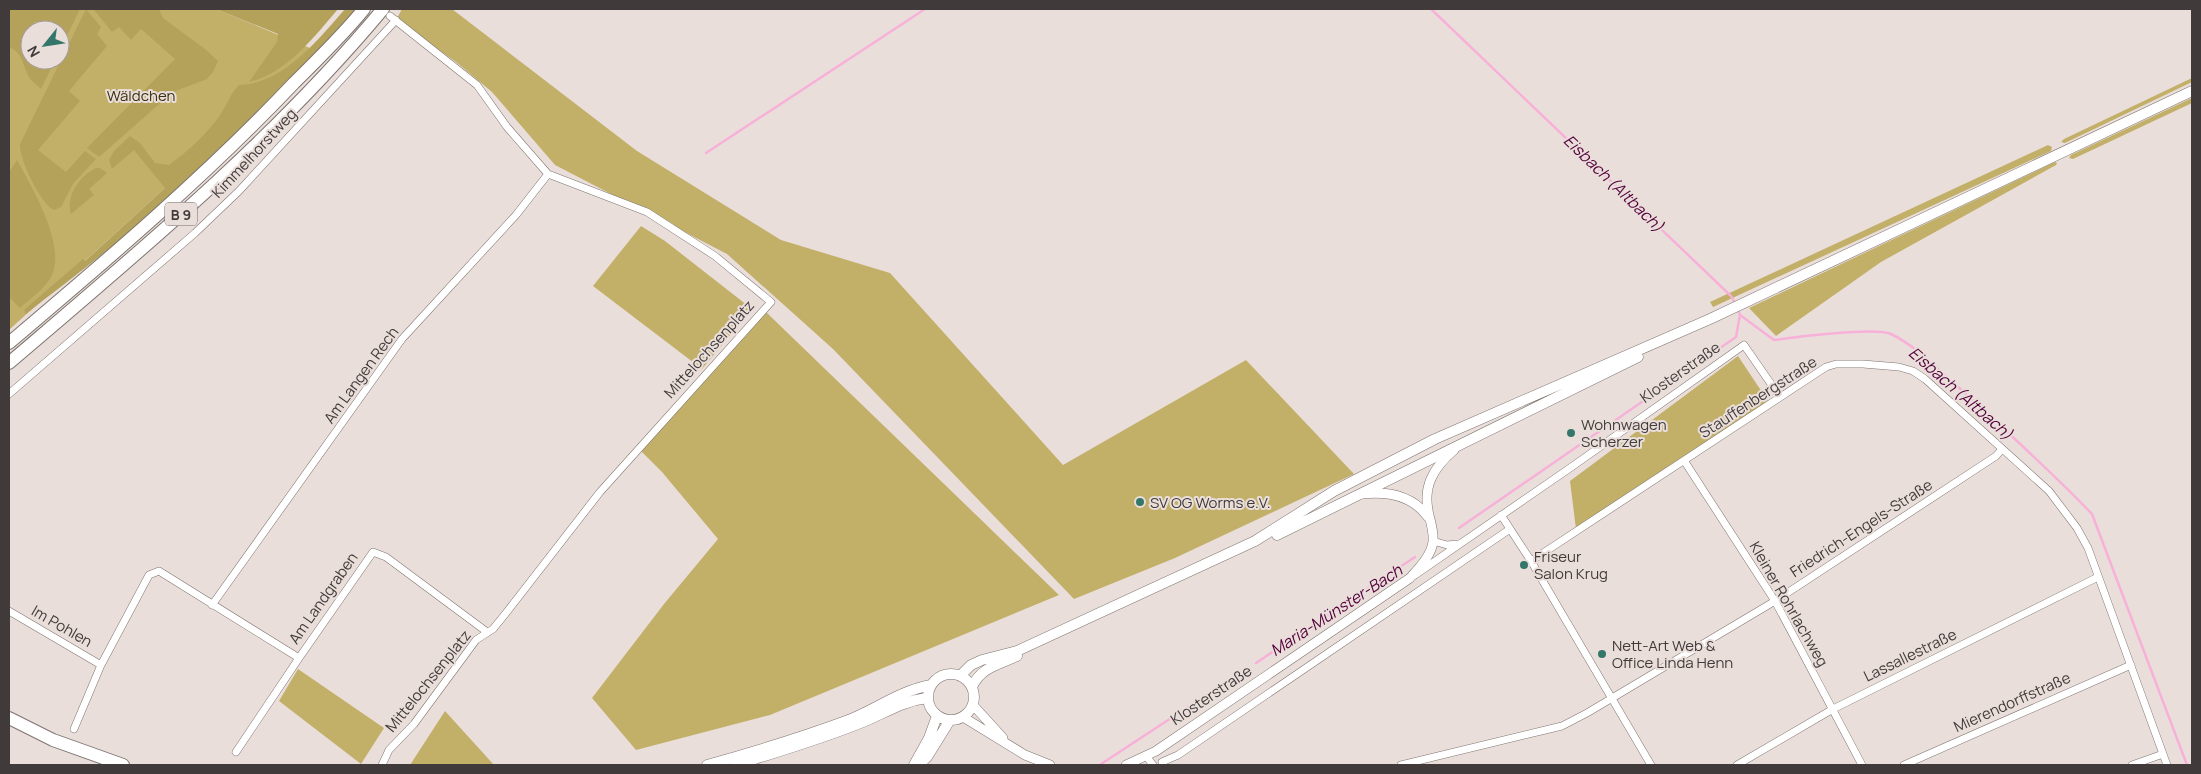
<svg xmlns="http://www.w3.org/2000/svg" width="2201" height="774" font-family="Manrope,sans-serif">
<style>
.green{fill:#c2b069;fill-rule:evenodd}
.forest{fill:#b5a25a}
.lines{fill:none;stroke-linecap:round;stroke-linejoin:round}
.stream{stroke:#f7b1d9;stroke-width:2.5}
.minor-casing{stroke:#7f7571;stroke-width:8}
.tertiary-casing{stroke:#7f7571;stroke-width:10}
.secondary-casing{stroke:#7f7571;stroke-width:11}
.trunk-casing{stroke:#7f7571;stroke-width:14}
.minor{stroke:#fff;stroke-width:7}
.tertiary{stroke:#fff;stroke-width:9}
.secondary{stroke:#fff;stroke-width:10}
.trunk{stroke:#fff;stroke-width:12}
.poi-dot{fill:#34776a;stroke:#eadeda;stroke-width:2}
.labels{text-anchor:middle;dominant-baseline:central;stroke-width:4;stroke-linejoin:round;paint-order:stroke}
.shield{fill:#eadeda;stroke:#736c6a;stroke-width:1}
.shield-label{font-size:14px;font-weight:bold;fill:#403b3a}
.park-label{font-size:15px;fill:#393010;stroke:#eadeda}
.street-label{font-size:15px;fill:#403b3a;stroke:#eadeda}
.poi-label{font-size:15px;fill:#403b3a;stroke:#eadeda;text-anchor:start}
.water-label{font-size:16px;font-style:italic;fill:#53013c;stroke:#eadeda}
</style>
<rect width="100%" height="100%" fill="#eadeda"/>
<path class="green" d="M9,9H216L310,48L165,188L9,330ZM30,30H60V60H30Z
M402,9H452L637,151L781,240L890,273L1063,465L1246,360L1354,474L1175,558L1074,599L833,349L727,254L555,165L492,92L456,62L396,20Z
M2192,78V82L2065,143L2061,142L2064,139Z
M2192,98V103L2073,159L2069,158L2071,155Z
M2048,145L2052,147L2051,151L1713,307L1710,302Z
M2055,162L2057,163L2056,165L1881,262L1776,336L1749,308Z
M641,226L665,241L752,309L702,369L593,286Z
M766,312L1059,595L770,715L636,750L592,698L664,604L718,539L662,472L640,450Z
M1738,356L1768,401L1576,529L1570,481Z
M298,669L384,728L361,764L279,701Z
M445,711L494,765H410Z"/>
<path class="forest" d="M9,9H80L60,50V30H30V60H55L41,89C38,86 34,83 31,80C22,68 25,54 9,47Z
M86,9L101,27L97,34L107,46L69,91L80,101L38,150L66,172L85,151L96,159L73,184L61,207L54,210C41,205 18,157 20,144Z
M93,9H159L163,18L205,49L218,61L213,72L207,79L173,92L99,157L87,148L175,59L141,29L131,40L119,27L112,32Z
M216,9H338C315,36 286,74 249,82L277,42L278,34Z
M345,9H357C285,88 209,165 127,234C94,262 60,287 26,314L24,310L83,259L85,261L165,188L134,150L112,169L109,160L114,151L130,136L140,143L155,163L169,165C188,151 207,134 220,115C227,105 230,94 239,85C283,84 318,40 345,9Z
M17,160C32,187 66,245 52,275C46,288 31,298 20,308L9,297V172Z
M96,168H100L107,173L89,189L94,195L71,214C65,197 80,175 96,168Z"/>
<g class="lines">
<path class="stream" d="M1431,9L1731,296L1736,305
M706,153L925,9
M1738,310L1740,315L1774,340C1795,337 1875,327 1891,334C1916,346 1936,368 1957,386C2003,428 2049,469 2092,514L2187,765
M1459,528L1736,337L1740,315
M1256,663L1415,557
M1101,764L1246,669"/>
<defs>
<path id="minor" d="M9,394L195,233L239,191L396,20
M1685,462L1775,601L1862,765
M1501,515L1531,561L1651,765
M1433,541L1447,545L1458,544
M1531,561L1826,367L1836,364H1863L1899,367L1913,371L1925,379L2049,491L2077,528L2088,548L2167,765
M1415,575L1570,468L1744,345L1780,397
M212,605L402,339L516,215L548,174
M9,611L101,665
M74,729L101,665L149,575L159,571L299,658
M236,752L299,658L373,552L386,557L487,632
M1146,756L1153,765
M1162,762L1178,755L1510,529
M382,765L389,750L414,724L476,640L493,629L506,613L600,492L771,302L715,256L647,212L548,174L507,127L477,85L390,16
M1401,765L1562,726L1587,713L1775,601L1996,456L2002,449
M1737,765L1833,709L2098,577
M1904,765L2131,665
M2132,765L2163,754"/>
<path id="tertiary" d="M1362,494C1387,491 1412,495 1428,517
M973,705L1003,738
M963,717L1025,755L1050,765
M1126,765L1156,751L1410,578C1419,568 1431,556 1433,542C1434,533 1431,523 1429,515C1422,487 1433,468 1454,450"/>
<path id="secondary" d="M1277,535L1638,357
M928 697a23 23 0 1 1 46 0a23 23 0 1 1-46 0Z
M960,676L971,665L982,660L1017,651L1255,541L1334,491L1435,439L1710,319L2192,91
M972,687C981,667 998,665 1017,656
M707,765C754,752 800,738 846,721C875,710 899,691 931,685
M735,765C778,752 821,739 863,722C885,713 903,701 927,698
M914,765L929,738L937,716
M919,765L927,757L950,720"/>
<path id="trunk" d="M9,343C107,260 205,177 294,83C318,59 343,35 364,9
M9,363C139,252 273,141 383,9
M9,718L53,740L123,765"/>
</defs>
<use href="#minor" class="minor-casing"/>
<use href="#tertiary" class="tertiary-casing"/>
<use href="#secondary" class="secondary-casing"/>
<use href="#trunk" class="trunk-casing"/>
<use href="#minor" class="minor"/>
<use href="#tertiary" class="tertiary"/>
<use href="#secondary" class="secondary"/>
<use href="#trunk" class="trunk"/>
</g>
<g class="poi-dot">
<circle cx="1571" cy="433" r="5"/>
<circle cx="1140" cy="502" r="5"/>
<circle cx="1524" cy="565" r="5"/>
<circle cx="1602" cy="654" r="5"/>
</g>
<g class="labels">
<rect class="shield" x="165" y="202.5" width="32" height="23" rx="4"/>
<g class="shield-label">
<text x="181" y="214">B 9</text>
</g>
<g class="park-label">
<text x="141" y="95">Wäldchen</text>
</g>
<g class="street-label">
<text transform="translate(254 153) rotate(-47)">Kimmelhorstweg</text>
<text transform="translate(709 349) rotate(-48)">Mittelochsenplatz</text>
<text transform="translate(1680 372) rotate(-35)">Klosterstraße</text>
<text transform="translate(361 375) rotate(-54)">Am Langen Rech</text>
<text transform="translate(1758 397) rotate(-33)">Stauffenbergstraße</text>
<text transform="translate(1861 528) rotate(-33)">Friedrich-Engels-Straße</text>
<text transform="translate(323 598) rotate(-55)">Am Landgraben</text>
<text transform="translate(1789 604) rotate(60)">Kleiner Rohrlachweg</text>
<text transform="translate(62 626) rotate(30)">Im Pohlen</text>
<text transform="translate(1910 655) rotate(-26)">Lassallestraße</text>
<text transform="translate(428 681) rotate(-51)">Mittelochsenplatz</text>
<text transform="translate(1211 695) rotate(-34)">Klosterstraße</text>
<text transform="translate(2012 702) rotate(-24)">Mierendorffstraße</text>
</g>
<g class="poi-label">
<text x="1581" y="424">Wohnwagen<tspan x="1581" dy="17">Scherzer</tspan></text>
<text x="1150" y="502">SV OG Worms e.V.</text>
<text x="1534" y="556">Friseur<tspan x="1534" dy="17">Salon Krug</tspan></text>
<text x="1612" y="645">Nett-Art Web &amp;<tspan x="1612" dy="17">Office Linda Henn</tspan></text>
</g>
<g class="water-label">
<text transform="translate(1614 183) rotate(44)">Eisbach (Altbach)</text>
<text transform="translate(1961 393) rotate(41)">Eisbach (Altbach)</text>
<text transform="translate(1336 610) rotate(-33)">Maria-Münster-Bach</text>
</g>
</g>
<rect width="2201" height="774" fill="none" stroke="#403b3a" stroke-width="20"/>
<g transform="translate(45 45) rotate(240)"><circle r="24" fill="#eadeda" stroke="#a69d9a"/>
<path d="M0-4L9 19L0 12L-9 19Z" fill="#34776a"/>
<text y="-8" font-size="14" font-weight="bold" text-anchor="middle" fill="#403b3a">N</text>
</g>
</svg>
